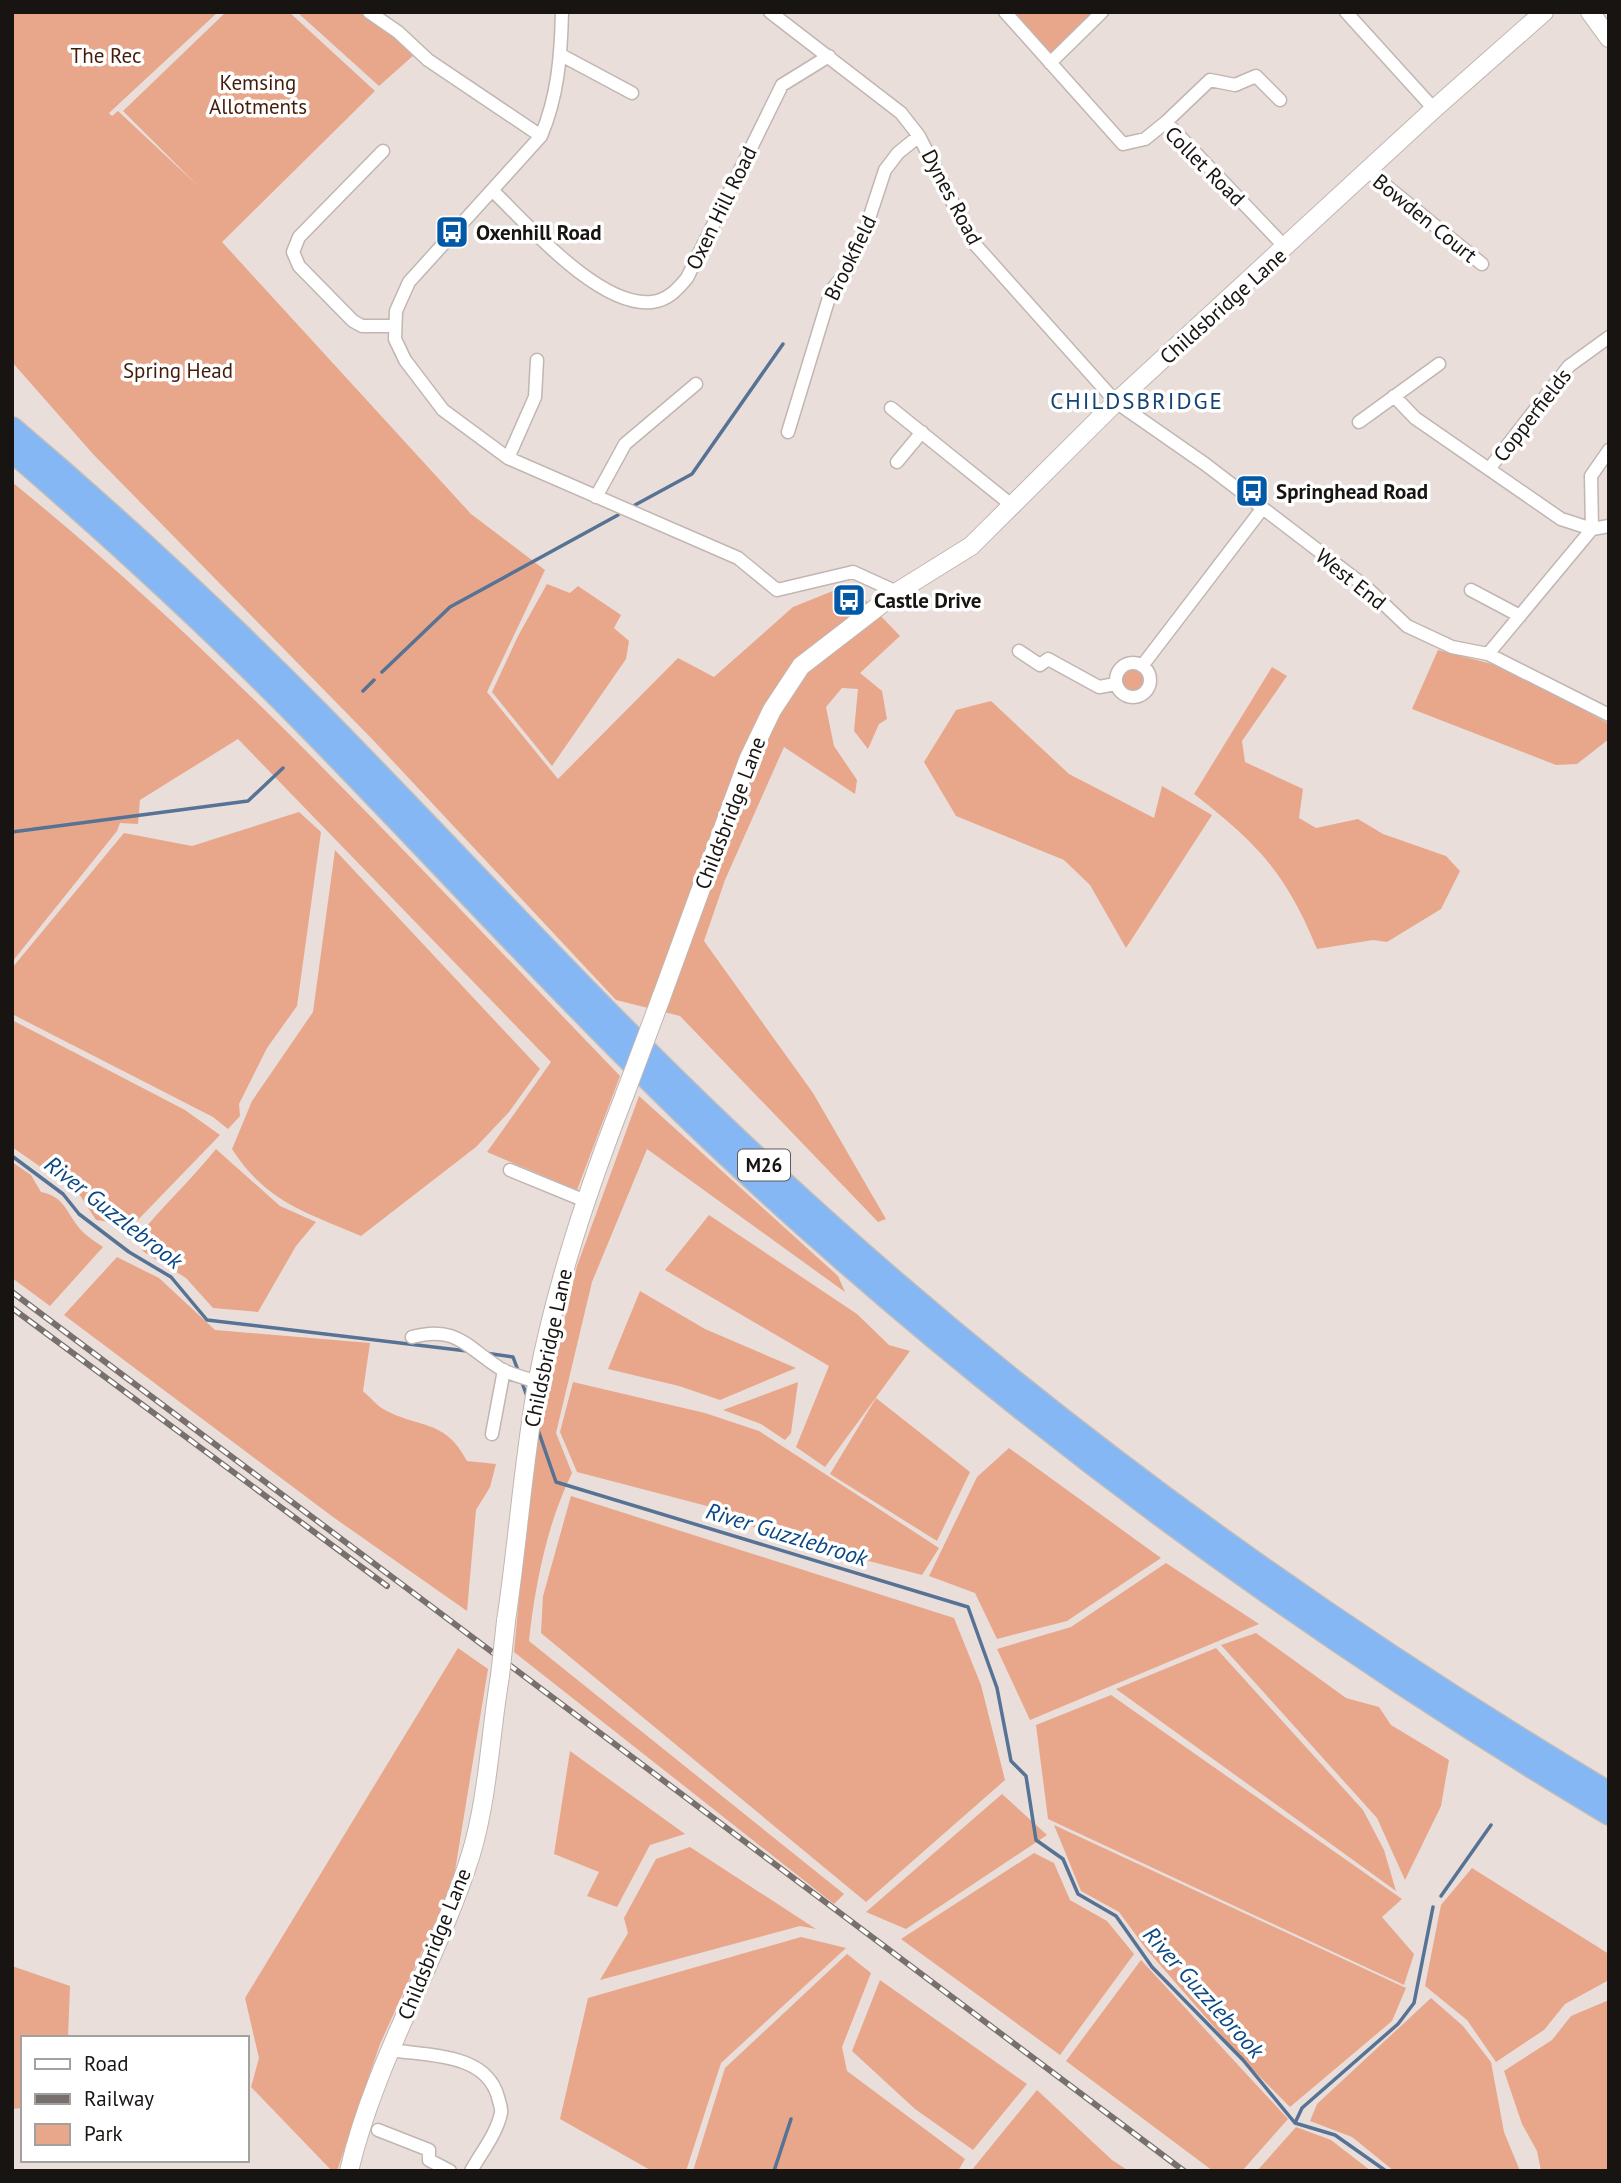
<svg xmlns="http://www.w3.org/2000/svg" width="1621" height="2183" font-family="'PT Sans',sans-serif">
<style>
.green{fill:#e8a78b}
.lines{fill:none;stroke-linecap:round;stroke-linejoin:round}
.stream{stroke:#567294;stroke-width:3.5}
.street-casing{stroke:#c1b6b1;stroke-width:15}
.secondary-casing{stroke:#c1b6b1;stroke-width:20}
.highway-casing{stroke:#bebdbd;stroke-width:24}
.street{stroke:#fff;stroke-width:12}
.secondary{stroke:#fff;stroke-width:18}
.highway{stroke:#85b7f4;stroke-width:21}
.rail-casing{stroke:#78706d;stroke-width:6}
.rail{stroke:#fff;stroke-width:3.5;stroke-dasharray:10;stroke-linecap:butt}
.secondary-bridge-casing{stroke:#c1b6b1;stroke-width:20;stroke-linecap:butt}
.secondary-bridge{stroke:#fff;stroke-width:18}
.labels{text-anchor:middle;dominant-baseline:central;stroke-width:7;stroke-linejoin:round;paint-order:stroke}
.shield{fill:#fff;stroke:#5d5a59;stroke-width:2}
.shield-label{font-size:19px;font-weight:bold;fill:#181412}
.park-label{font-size:21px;fill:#451c08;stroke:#fff}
.street-label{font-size:21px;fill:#181412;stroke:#fff}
.poi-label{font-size:21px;font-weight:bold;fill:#181412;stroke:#fff;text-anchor:start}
.neighbourhood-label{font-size:23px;letter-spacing:2px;fill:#144376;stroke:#fff}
.water-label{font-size:23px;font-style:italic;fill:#0a4784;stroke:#fff}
</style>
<rect width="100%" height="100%" fill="#e9deda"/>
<path class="green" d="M12,12H218L109,113L112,116L118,111L197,185L123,111L226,12H289L375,91L222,242L471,514L545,570L487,692L558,779L678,658L714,677L793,607L850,584L900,636L860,673L882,691L887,719L879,724L868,749L854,731L858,689L842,688L826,707L834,746L857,780L855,794L784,747L725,880L704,941L813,1093L886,1219L878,1222L680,1016L616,1000L374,741L93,454L12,362Z
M297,12H361L395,36L415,54L379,86Z
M1010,12H1096L1049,57Z
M12,482C230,659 425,874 620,1076L577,1190L487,1152L551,1062L238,739L140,800L138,824L120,823L117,831L12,962Z
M547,584L570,593L578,586L621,615L614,628L629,641L626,659L552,766L492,692L518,636Z
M1438,650L1507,668L1609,724V739L1577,764L1556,765L1412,709Z
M1272,667L1287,676L1242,741L1245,762L1303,789L1299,818L1316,828L1358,819L1383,834L1446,856L1460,871L1441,909L1387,942L1373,940L1317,949C1286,873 1258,844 1194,794Z
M1122 680a11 11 0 1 1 22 0a11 11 0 1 1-22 0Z
M991,701L1069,774L1154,818L1162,786L1212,815L1126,948L1090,885L1064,860L956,816L924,762L956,710Z
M299,812L321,832L297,1006L267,1048L239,1104L240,1116L228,1129L213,1117L12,1014V968L124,833L192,846Z
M335,850L540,1069L509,1112L476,1147L361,1236C305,1212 266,1202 232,1149L252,1101L313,1012Z
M12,1020L185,1110L220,1135L133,1225L96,1220L74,1186L55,1177L12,1147Z
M639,1096L838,1276L845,1292L647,1149L592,1282L556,1433L572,1473C547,1524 535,1585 529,1641L844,1894L834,1904L514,1652L532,1460L577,1266Z
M216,1149L280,1206L316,1222L296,1246L258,1312L213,1308L186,1278L144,1252L135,1240C161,1208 190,1181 216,1149Z
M12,1162L31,1175L41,1192C65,1197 66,1212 80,1229C86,1236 96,1242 103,1247L50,1306L12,1278Z
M709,1215L857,1314L889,1345L910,1351L825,1467L796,1447L829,1366L665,1270Z
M117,1257L159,1278L215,1330L370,1343L363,1391C370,1397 377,1406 385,1410C421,1429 445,1419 467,1461L496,1464L490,1487L476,1510L467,1611L333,1517L64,1315Z
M640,1291L705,1329L796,1368L720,1400L679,1386L608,1369Z
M573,1382L705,1413L759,1431L939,1548L922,1575L774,1536L707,1506L577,1472L560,1432Z
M798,1382L791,1433L785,1440L761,1424L723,1410Z
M876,1398L970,1472L937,1541L830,1474Z
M1009,1448L1161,1558L1067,1621L997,1639L975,1593L929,1576L977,1477Z
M571,1496L954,1618L981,1685L1005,1780L866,1902L541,1633L543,1596Z
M1166,1563L1259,1624L1030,1720L997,1649L1071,1627Z
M1256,1633L1346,1698L1379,1707L1391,1725L1449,1760L1441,1806L1405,1880L1377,1818L1221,1645Z
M458,1648L488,1669L453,1883L380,2044L337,2171H332L251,2087L259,2058L245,1998Z
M1216,1648L1363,1810L1384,1850L1396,1891L1116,1689Z
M1111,1695L1402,1899L1382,1917L1414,1954L1404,1985L1048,1819L1036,1725Z
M570,1751L685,1834L650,1845L617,1907L587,1896L599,1872L554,1854Z
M1002,1794L1047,1835L906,1929L866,1912Z
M1054,1825L1406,1988L1392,2021L1290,2107L1243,2060L1147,1950L1119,1912L1081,1891Z
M690,1847L816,1929L800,1926L600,1980L628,1933L624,1918L656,1859Z
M1034,1853L1054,1863L1070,1900L1107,1921L1134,1954L1060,2055L901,1939Z
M1472,1868L1609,1954V1980L1565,2004L1544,2030L1496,2062L1467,2020L1425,1986L1441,1905Z
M801,1937L846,1948L721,2063L686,2171H652L560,2119L588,1998Z
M847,1954L871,1973L842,2047L847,2071L965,2159L958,2171H693L725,2068Z
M1141,1960L1288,2119L1242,2171H1213L1066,2061Z
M12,1966L70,1986L68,2038H23V2108L12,2109Z
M880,1980L1027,2084L973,2150L915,2109L852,2051Z
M1431,1998L1463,2026L1491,2062L1504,2132L1520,2171H1394L1352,2137L1310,2121L1317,2104Z
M1609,2000V2171H1541L1537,2151L1522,2124L1504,2071L1552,2040L1571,2016Z
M1037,2090L1112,2160L1129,2171H971Z
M1296,2127L1331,2140L1371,2171H1257Z"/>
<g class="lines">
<path class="stream" d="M635,505L692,474L783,344
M382,672L450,607L618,515
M363,691L374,680
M12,832L248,801L283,768
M12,1156L63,1194L79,1214L129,1252L171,1277L207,1320L467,1351
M485,1353L513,1357L519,1373
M521,1380L528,1399
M538,1430L556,1482L968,1607L997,1688L1011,1761L1026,1776L1036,1840L1063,1859L1078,1894L1116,1916L1152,1967L1243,2060L1295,2123L1335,2135L1386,2171
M1441,1896L1491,1825
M1295,2123L1302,2108L1398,2024L1414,2003L1433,1907
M774,2171L791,2119"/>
<defs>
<path id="street" d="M369,12L398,32L428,60L541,136
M562,12C561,55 558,96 541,136L409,282L396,311L395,339L405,360L443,410L508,458L738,558L777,590L853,572L897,592
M770,12L901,113L919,136L972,241L1116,402L1205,464L1366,587L1407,626L1452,647L1488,654L1609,715
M1005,12L1123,144L1145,139L1166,122L1286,248
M1346,12L1434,109
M561,55L632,93
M1050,63L1102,12
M1166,122L1210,80L1235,85L1256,76L1280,100
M383,151L299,237L293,252L299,266L353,321L362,326H394
M1368,171L1482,264
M494,192C528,225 600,308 652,302C668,300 677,290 687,278L782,85L829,56
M1394,396L1415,418L1561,519L1592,529L1488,654
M891,408L1014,507
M1359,422L1439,364
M788,432L831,291L847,271L861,243L885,170L898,153L919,136
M1609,450L1591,476L1592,529L1609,526
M508,458L535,397L537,360
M897,462L922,432
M1489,469L1569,366L1609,337
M596,497L625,444L696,384
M1471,590L1520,616
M1019,651L1040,665L1048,659L1099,687L1116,684
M1116 680a17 17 0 1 1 34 0a17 17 0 1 1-34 0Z
M1142,666L1262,509
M510,1170L583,1200
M412,1337C457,1325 466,1347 501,1369C511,1375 526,1378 538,1382
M492,1434L504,1370
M391,2050C429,2056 486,2053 498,2097C499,2102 502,2108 501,2113C497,2133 481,2153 471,2171
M378,2130L429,2150V2160L450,2171"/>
<path id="secondary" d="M1590,12L1609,38
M661,998L748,760L772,710L801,666L897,592L971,546L1116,402L1434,109L1544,12
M506,1621C518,1542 523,1463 537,1384C556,1284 588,1189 625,1094
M349,2171C375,2060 437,1962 471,1854C488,1798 490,1735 500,1676"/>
<path id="highway" d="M12,428C117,517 218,611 315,709C461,857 601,1012 753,1154C1013,1399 1303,1610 1609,1793
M12,451C114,539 213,630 306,725C442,864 572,1008 713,1142C986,1399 1287,1621 1609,1814"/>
</defs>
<use href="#street" class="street-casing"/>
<use href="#secondary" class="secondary-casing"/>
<use href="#highway" class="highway-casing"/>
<use href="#street" class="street"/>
<use href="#secondary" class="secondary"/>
<use href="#highway" class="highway"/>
<defs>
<path id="rail" d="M12,1292L1184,2171
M12,1308L387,1586"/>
</defs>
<use href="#rail" class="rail-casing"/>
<use href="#rail" class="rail"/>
<defs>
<path id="secondary-bridge" d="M625,1094L661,998
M500,1676L506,1621"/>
</defs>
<use href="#secondary-bridge" class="secondary-bridge-casing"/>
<use href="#secondary-bridge" class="secondary-bridge"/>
</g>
<defs>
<symbol id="bus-square" viewBox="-11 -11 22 22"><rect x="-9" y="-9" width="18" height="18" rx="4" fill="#0459a7" stroke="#fff"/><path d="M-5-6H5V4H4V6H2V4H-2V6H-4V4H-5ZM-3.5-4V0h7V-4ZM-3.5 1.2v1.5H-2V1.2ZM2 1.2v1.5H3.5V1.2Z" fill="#fff"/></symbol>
</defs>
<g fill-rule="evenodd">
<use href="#bus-square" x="433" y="213" width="38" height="38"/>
<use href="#bus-square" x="1233" y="472" width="38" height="38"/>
<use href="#bus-square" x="830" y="581" width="38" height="38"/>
</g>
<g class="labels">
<rect class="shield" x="738" y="1149.5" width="52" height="31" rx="5"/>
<g class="shield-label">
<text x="764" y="1165">M26</text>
</g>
<g class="park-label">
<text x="106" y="55">The Rec</text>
<text x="258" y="82">Kemsing<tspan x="258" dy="24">Allotments</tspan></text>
<text x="178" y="370">Spring Head</text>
</g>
<g class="street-label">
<text transform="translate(1205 166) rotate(45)">Collet Road</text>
<text transform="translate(952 197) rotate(62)">Dynes Road</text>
<text transform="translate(721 208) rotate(-64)">Oxen Hill Road</text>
<text transform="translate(1425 218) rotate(39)">Bowden Court</text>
<text transform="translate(850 258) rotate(-64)">Brookfield</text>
<text transform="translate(1223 306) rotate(-42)">Childsbridge Lane</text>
<text transform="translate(1532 415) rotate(-52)">Copperfields</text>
<text transform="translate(1351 579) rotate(39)">West End</text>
<text transform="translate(730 813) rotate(-69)">Childsbridge Lane</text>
<text transform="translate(548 1348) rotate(-78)">Childsbridge Lane</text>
<text transform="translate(434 1944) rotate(-68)">Childsbridge Lane</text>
</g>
<g class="poi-label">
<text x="476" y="232">Oxenhill Road</text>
<text x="1276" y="491">Springhead Road</text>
<text x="874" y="600">Castle Drive</text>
</g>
<g class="neighbourhood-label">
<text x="1137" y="400">CHILDSBRIDGE</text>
</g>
<g class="water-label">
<text transform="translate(114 1212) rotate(38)">River Guzzlebrook</text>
<text transform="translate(787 1534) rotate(17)">River Guzzlebrook</text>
<text transform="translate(1204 1992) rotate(48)">River Guzzlebrook</text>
</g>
</g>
<rect width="1621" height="2183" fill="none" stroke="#181412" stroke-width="28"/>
<rect x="21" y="2036" width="228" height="126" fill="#ffffff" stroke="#a3a1a0" stroke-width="2"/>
<rect x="35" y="2059" width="35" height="10" fill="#ffffff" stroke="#a3a1a0" stroke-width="2"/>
<text x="84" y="2071" font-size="21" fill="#181412">Road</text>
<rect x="35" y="2094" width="35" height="10" fill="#78706d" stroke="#a3a1a0" stroke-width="2"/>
<text x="84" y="2106" font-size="21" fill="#181412">Railway</text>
<rect x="35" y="2124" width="35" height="21" fill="#e8a78b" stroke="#a3a1a0" stroke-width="2"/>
<text x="84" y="2141" font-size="21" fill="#181412">Park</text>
</svg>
